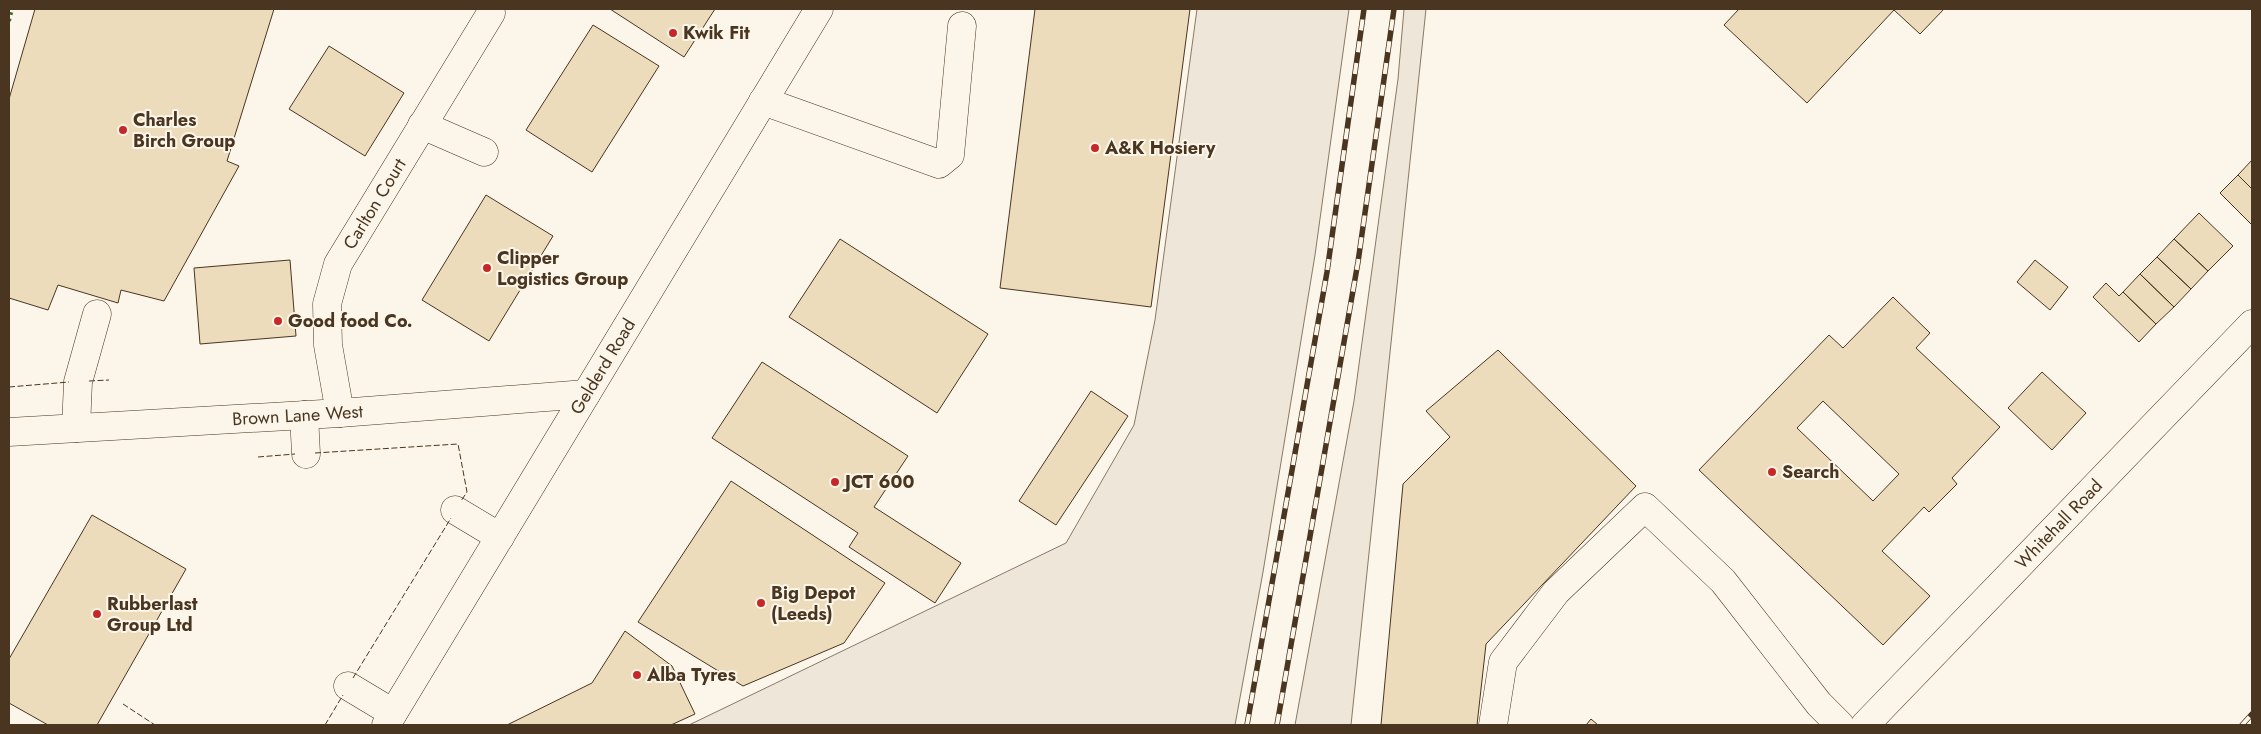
<svg xmlns="http://www.w3.org/2000/svg" width="2261" height="734" font-family="Jost,sans-serif">
<style>
.green{fill:#ede6d9;stroke:#887966}
.building{fill:#ecdcbc;stroke:#4a3520;fill-rule:evenodd}
.lines{fill:none;stroke-linecap:round;stroke-linejoin:round}
.minor-casing{stroke:#4a3520;stroke-width:29}
.major-casing{stroke:#4a3520;stroke-width:29}
.minor{stroke:#fbf6e9;stroke-width:28}
.major{stroke:#fbf6e9;stroke-width:28}
.rail-casing{stroke:#4a3520;stroke-width:5.5}
.rail{stroke:#fbf6e9;stroke-width:4;stroke-dasharray:11;stroke-linecap:butt}
.hedge{stroke:#436837;stroke-width:4;stroke-dasharray:2.5 4;stroke-linecap:butt}
.fence{stroke:#4a3520;stroke-width:1;stroke-dasharray:6 2.5;stroke-linecap:butt}
.poi-dot{fill:#c62828;stroke:#fbf6e9;stroke-width:2}
.labels{text-anchor:middle;dominant-baseline:central;stroke-width:4;stroke-linejoin:round;paint-order:stroke}
.poi-label{font-size:18px;font-weight:bold;fill:#4a3520;stroke:#fbf6e9;text-anchor:start}
.street-label{font-size:18px;fill:#4a3520;stroke:#fbf6e9}
</style>
<rect width="100%" height="100%" fill="#fbf6e9"/>
<path class="green" d="M1197,9H1349L1315,255L1263,572L1235,725H689L1066,543L1134,425L1155,320Z
M1404,9H1426L1351,725H1295L1354,401L1398,79Z"/>
<path class="building" d="M35,9H274L227,161L239,166L164,301L121,290L118,303L58,285L48,310L9,298V99Z
M610,9H715L684,57Z
M1035,9H1190L1151,307L1000,288Z
M1739,9H1944L1920,34L1894,10L1807,103L1724,25Z
M593,25L659,66L592,172L526,130Z
M329,46L404,93L365,156L289,109Z
M2252,160V189L2238,175Z
M2238,175L2252,189V225L2220,193Z
M486,195L553,236L489,341L422,300Z
M2199,213L2233,246L2208,271L2174,239Z
M840,239L988,334L937,413L789,317Z
M2174,239L2208,271L2191,289L2157,257Z
M2157,257L2191,289L2174,307L2140,274Z
M290,260L296,336L200,344L194,268Z
M2035,260L2068,287L2050,310L2017,282Z
M2140,274L2174,307L2156,324L2123,292Z
M2106,283L2119,296L2123,292L2156,324L2139,342L2093,297Z
M1893,297L1930,333L1916,348L2000,427L1952,478L1957,484L1929,512L1924,507L1882,551L1930,596L1883,645L1699,470L1829,335L1843,348ZM1823,401L1899,474L1873,501L1797,428Z
M1498,350L1636,486L1486,644L1477,725H1381L1403,484L1450,437L1426,411Z
M762,362L908,456L874,507L961,563L935,603L849,547L858,533L712,438Z
M2042,372L2086,413L2052,450L2008,408Z
M1091,391L1128,416L1056,525L1019,501Z
M731,481L885,583L844,643L743,686L638,622Z
M92,515L186,569L97,725H48L9,703V659Z
M625,631L672,666L695,714L671,725H507L592,683Z
M1591,719L1598,725H1586Z"/>
<g class="lines">
<defs>
<g id="minor">
<path d="M763,101L939,164L950,155L962,26"/>
<path d="M422,125L484,152"/>
<path id="s1" d="M340,413L328,345L327,304L338,264L491,13"/>
<path d="M304,415L306,454"/>
<path d="M76,428L78,382L97,314"/>
<path id="s2" d="M9,432L340,413L586,394"/>
<path d="M455,510L500,537"/>
<path d="M348,686L393,713"/>
<path d="M1493,725L1503,662L1556,592L1645,507L1723,581L1819,704L1840,725"/>
</g>
<g id="major">
<path id="s3" d="M386,725L819,9"/>
<path id="s4" d="M1865,725L2252,324"/>
</g>
</defs>
<use href="#minor" class="minor-casing"/>
<use href="#major" class="major-casing"/>
<use href="#minor" class="minor"/>
<use href="#major" class="major"/>
<defs>
<path id="rail" d="M1247,725L1327,272L1364,9
M1277,725L1358,262L1394,9
M2242,725L2252,714"/>
</defs>
<use href="#rail" class="rail-casing"/>
<use href="#rail" class="rail"/>
<path class="hedge" d="M9,21L12,9"/>
<path class="fence" d="M89,381L109,380
M9,387L69,382
M315,453L458,444L467,492L461,501
M258,457L295,454
M353,678L451,518
M123,704L155,725
M325,725L343,695"/>
</g>
<g class="poi-dot">
<circle cx="673" cy="33" r="5"/>
<circle cx="123" cy="130" r="5"/>
<circle cx="1095" cy="148" r="5"/>
<circle cx="487" cy="268" r="5"/>
<circle cx="278" cy="321" r="5"/>
<circle cx="1772" cy="472" r="5"/>
<circle cx="835" cy="482" r="5"/>
<circle cx="761" cy="603" r="5"/>
<circle cx="97" cy="614" r="5"/>
<circle cx="637" cy="675" r="5"/>
</g>
<g class="labels">
<g class="poi-label">
<text x="683" y="33">Kwik Fit</text>
<text x="133" y="120">Charles<tspan x="133" dy="21">Birch Group</tspan></text>
<text x="1105" y="148">A&amp;K Hosiery</text>
<text x="497" y="258">Clipper<tspan x="497" dy="21">Logistics Group</tspan></text>
<text x="288" y="321">Good food Co.</text>
<text x="1782" y="472">Search</text>
<text x="845" y="482">JCT 600</text>
<text x="771" y="593">Big Depot<tspan x="771" dy="21">(Leeds)</tspan></text>
<text x="107" y="604">Rubberlast<tspan x="107" dy="21">Group Ltd</tspan></text>
<text x="647" y="675">Alba Tyres</text>
</g>
<g class="street-label">
<text stroke="none"><textPath href="#s1" startOffset="222">Carlton Court</textPath></text>
<text stroke="none"><textPath href="#s3" startOffset="419">Gelderd Road</textPath></text>
<text stroke="none"><textPath href="#s2" startOffset="289">Brown Lane West</textPath></text>
<text stroke="none"><textPath href="#s4" startOffset="279">Whitehall Road</textPath></text>
</g>
</g>
<rect width="2261" height="734" fill="none" stroke="#4a3520" stroke-width="20"/>
</svg>
